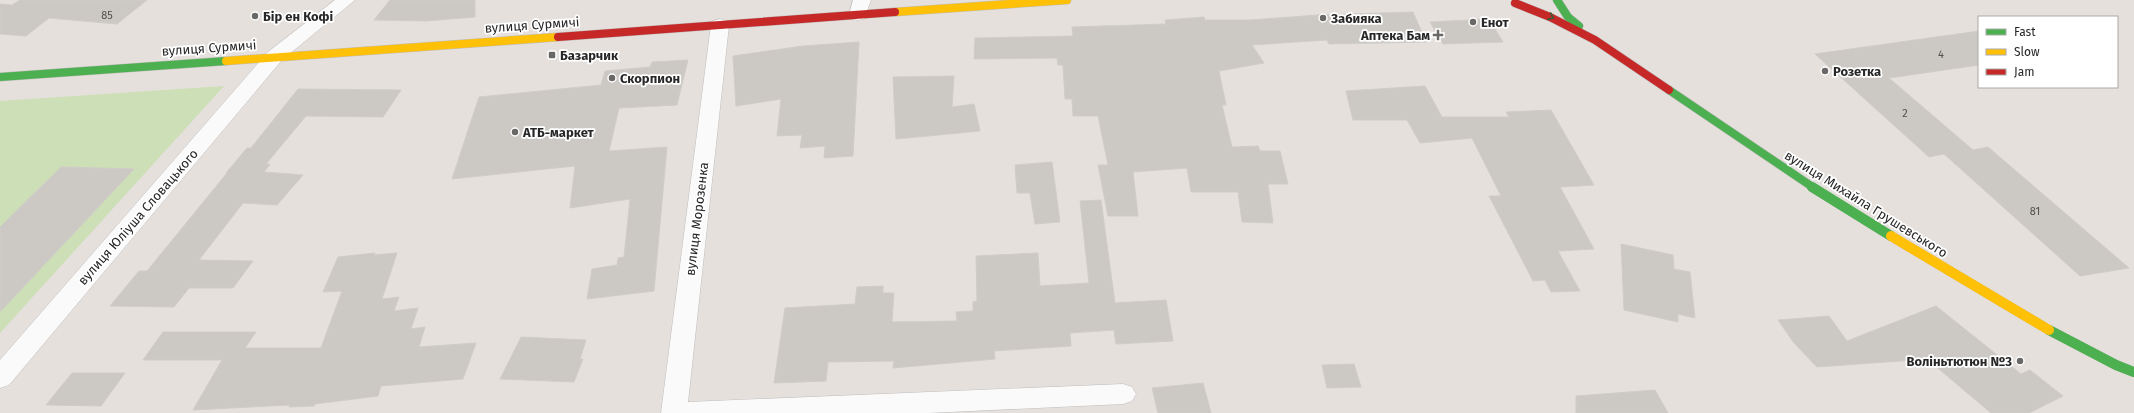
<svg xmlns="http://www.w3.org/2000/svg" width="2134" height="413" font-family="'Fira Sans',sans-serif">
<style>
.green{fill:#cddfb6}
.building{fill:#ccc9c5;stroke:#d0ccc8}
.lines{fill:none;stroke-linecap:round;stroke-linejoin:round}
.street-casing{stroke:#bfbdbd;stroke-width:1}
.fast-far1-casing{stroke:#bfbdbd;stroke-width:9}
.fast-casing{stroke:#bfbdbd;stroke-width:10}
.slow-far1-casing{stroke:#bfbdbd;stroke-width:9}
.slow-casing{stroke:#bfbdbd;stroke-width:10}
.jam-casing{stroke:#bfbdbd;stroke-width:9}
.street{fill:#fbfafa;fill-rule:evenodd}
.fast-far1{stroke:#4caf50;stroke-width:8}
.fast{stroke:#4caf50;stroke-width:10}
.slow-far1{stroke:#ffc107;stroke-width:8}
.slow{stroke:#ffc107;stroke-width:10}
.jam{stroke:#c62828;stroke-width:8}
.oneway{stroke:#365d37}
.poi-dot{fill:#6a6866;stroke:#fff;stroke-width:1.5}
.labels{text-anchor:middle;dominant-baseline:central;stroke-width:3.5;stroke-linejoin:round;paint-order:stroke}
.number-label{font-size:11px;fill:#51504f}
.poi-label{font-size:13px;font-weight:bold;fill:#272727;stroke:#fff;text-anchor:start}
.street-label{font-size:13px;fill:#272727;stroke:#fff}
</style>
<rect width="100%" height="100%" fill="#e5e0dc"/>
<path class="green" d="M224,86L0,333V101Z"/>
<path class="building" d="M20,0H147L117,24L49,18L26,36L0,34V4L12,5Z
M390,0H475V17L426,21L374,20Z
M1413,12L1426,42L1329,44L1327,40L1252,45L1264,63L1219,71L1226,105H1222L1232,147L1258,146L1260,151H1280L1288,184H1268L1273,223L1242,222L1238,192H1191L1187,168L1133,172L1138,216H1108L1098,165H1108L1098,116H1073L1072,99H1065L1063,65H1058L1057,58L974,59L975,38L1073,36L1072,27L1166,24L1165,20L1204,17L1205,20H1250L1318,15Z
M1489,19L1503,42L1443,44L1430,22Z
M1979,31V65L1889,78L1973,150L1988,147L2129,268L2080,276L1944,154L1929,157L1815,54Z
M859,42L853,156L824,158L825,146L800,148L802,135L777,136L781,99L736,106L733,56L803,46Z
M688,60L677,105L619,108L609,151L667,147L654,291L587,299L592,269L617,265L618,258L624,257L630,199L570,208L575,166L452,179L479,97L601,85L605,71L650,67L652,62Z
M954,76L952,107L974,104L980,131L896,139L893,77Z
M1425,86L1442,117H1509L1506,112L1551,110L1594,185L1560,187L1594,249L1558,251L1580,291L1551,292L1545,280L1533,281L1489,196H1501L1472,138L1420,143L1407,120H1353L1346,91Z
M298,89L401,90L383,117L306,116L266,164H270L264,172L303,175L277,205L243,203L199,260L253,261L233,288H189L174,307L110,306L139,271H147L227,173H226L247,148H251Z
M1052,162L1060,222L1035,224L1030,193H1017L1015,165Z
M61,167L134,169L0,312V227Z
M1101,200L1115,303L1166,300L1173,341L1116,344L1114,330L1070,333L1071,346L994,351L995,359L893,368L894,361L828,362L826,381L774,383L785,308L855,304L857,287L883,286V293H894L892,322L957,321L956,312L973,311V302L977,301L976,256L1038,253L1040,286L1089,283L1080,201Z
M1621,244L1673,255L1674,269L1690,272L1695,318L1678,314V322L1624,310Z
M375,253L374,255L397,253L382,299L399,297L394,311L418,308L411,329L425,327L419,347L476,343L463,379L381,386L378,396L315,404L314,406L289,407L290,405L193,410L222,360H143L163,332H256L245,348H321L342,291L323,292L338,257Z
M1936,306L2021,374L2030,370L2063,396L2029,413H1991L1927,359L1817,367L1794,343L1778,320L1829,316L1847,341Z
M521,337L586,340L580,359H583L574,382L500,379Z
M1354,364L1361,387L1327,388L1322,365Z
M72,373H125L101,406L46,405Z
M1203,383L1211,413H1158L1152,388Z
M1655,390L1668,413H1576V396Z"/>
<g class="lines">
<defs>
<path id="street" d="M335,0H355L282,60L9,385L0,388V360L268,52Z
M853,0H871L864,19L858,20L852,19L849,15Z
M720,19L727,21L729,25L688,402L1123,384L1132,387L1136,394L1132,401L1123,404L928,413H661L711,25L713,21Z"/>
<path id="fast-far1" d="M1557,0L1568,17L1579,26
M0,77L226,61
M1669,90L1814,188"/>
<path id="fast" d="M1812,187L1891,236
M2049,330L2116,365L2134,372"/>
<path id="slow-far1" d="M895,12L1067,0
M226,61L558,37"/>
<path id="slow" d="M1891,236L2049,330"/>
<path id="jam" d="M1515,3L1550,17L1595,40L1669,90
M558,37L895,12"/>
</defs>
<use href="#street" class="street-casing"/>
<use href="#fast-far1" class="fast-far1-casing"/>
<use href="#fast" class="fast-casing"/>
<use href="#slow-far1" class="slow-far1-casing"/>
<use href="#slow" class="slow-casing"/>
<use href="#jam" class="jam-casing"/>
<use href="#street" class="street"/>
<use href="#fast-far1" class="fast-far1"/>
<use href="#fast" class="fast"/>
<use href="#slow-far1" class="slow-far1"/>
<use href="#slow" class="slow"/>
<use href="#jam" class="jam"/>
</g>
<defs><path id="oneway-chevron" d="M-2-3.5L2.5 0L-2 3.5" fill="none" stroke-width="1.6" stroke-linecap="round" stroke-linejoin="round"/></defs>
<use class="oneway" href="#oneway-chevron" transform="translate(1551 17) rotate(25)"/>
<g class="poi-dot">
<circle cx="255" cy="16" r="4"/>
<circle cx="1323" cy="18" r="4"/>
<circle cx="1473" cy="22" r="4"/>
<path d="M1436 29h4v4h4v4h-4v4h-4v-4h-4v-4h4z"/>
<rect x="548" y="51" width="8" height="8" rx="2"/>
<circle cx="1825" cy="71" r="4"/>
<circle cx="612" cy="78" r="4"/>
<circle cx="515" cy="132" r="4"/>
<circle cx="2020" cy="361" r="4"/>
</g>
<g class="labels">
<g class="number-label">
<text x="107" y="15">85</text>
<text x="1941" y="54">4</text>
<text x="1905" y="113">2</text>
<text x="2035" y="211">81</text>
</g>
<g class="poi-label">
<text x="263" y="16">Бір ен Кофі</text>
<text x="1331" y="18">Забияка</text>
<text x="1481" y="22">Енот</text>
<text x="1430" y="35" text-anchor="end">Аптека Бам</text>
<text x="560" y="55">Базарчик</text>
<text x="1833" y="71">Розетка</text>
<text x="620" y="78">Скорпион</text>
<text x="523" y="132">АТБ-маркет</text>
<text x="2012" y="361" text-anchor="end">Воліньтютюн №3</text>
</g>
<g class="street-label">
<text transform="translate(532 25) rotate(-4)">вулиця Сурмичі</text>
<text transform="translate(209 48) rotate(-4)">вулиця Сурмичі</text>
<text transform="translate(1866 204) rotate(32)">вулиця Михайла Грушевського</text>
<text transform="translate(138 217) rotate(-49)">вулиця Юліуша Словацького</text>
<text transform="translate(697 219) rotate(-83)">вулиця Морозенка</text>
</g>
</g>
<rect x="1978" y="16" width="140" height="72" fill="#ffffff" stroke="#a9a9a9"/>
<rect x="1986" y="29" width="20" height="6" fill="#4caf50" stroke="#a9a9a9"/>
<text x="2014" y="36" font-size="12" fill="#272727">Fast</text>
<rect x="1986" y="49" width="20" height="6" fill="#ffc107" stroke="#a9a9a9"/>
<text x="2014" y="56" font-size="12" fill="#272727">Slow</text>
<rect x="1986" y="69" width="20" height="6" fill="#c62828" stroke="#a9a9a9"/>
<text x="2014" y="76" font-size="12" fill="#272727">Jam</text>
</svg>
